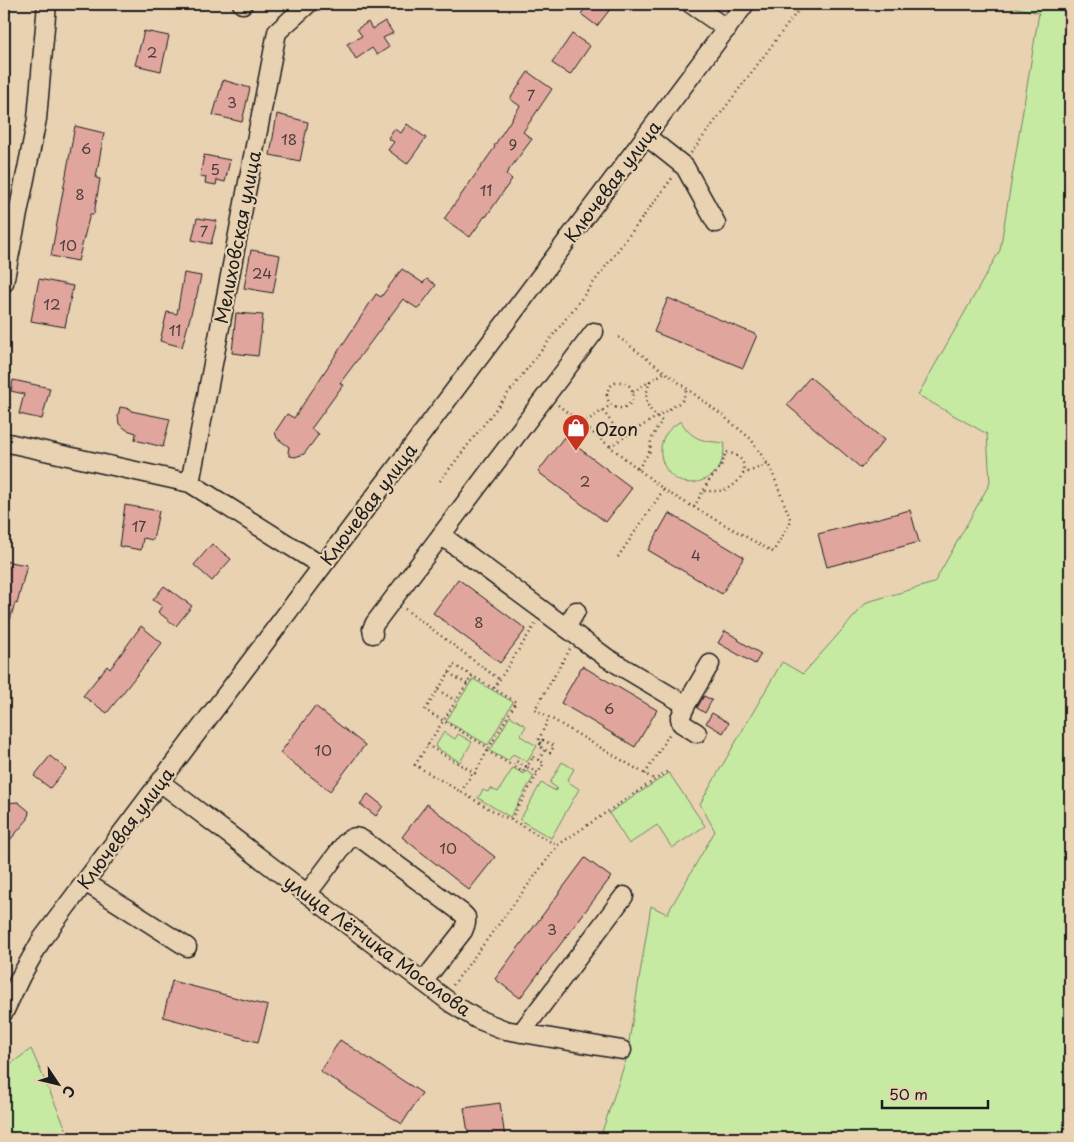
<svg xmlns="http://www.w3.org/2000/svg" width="1074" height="1142" font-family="'Playpen Sans',sans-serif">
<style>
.green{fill:#c7eaa3;stroke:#728360}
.building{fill:#e0a69e;stroke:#1c1c1c}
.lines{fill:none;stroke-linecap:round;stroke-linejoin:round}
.minor-casing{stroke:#1c1c1c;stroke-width:21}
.path{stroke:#1c1c1c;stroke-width:2.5;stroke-dasharray:1 4;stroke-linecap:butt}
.minor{stroke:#e9d2b2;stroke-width:18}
.labels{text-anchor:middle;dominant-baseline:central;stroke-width:4.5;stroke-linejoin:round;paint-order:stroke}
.number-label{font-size:15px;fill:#4d3e3c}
.street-label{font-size:18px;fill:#1c1c1c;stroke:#e9d2b2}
.poi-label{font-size:18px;fill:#1c1c1c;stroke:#e9d2b2;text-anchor:start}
</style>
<rect width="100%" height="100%" fill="#e9d2b2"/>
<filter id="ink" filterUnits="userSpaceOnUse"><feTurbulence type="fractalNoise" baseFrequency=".02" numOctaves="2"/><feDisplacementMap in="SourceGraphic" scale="10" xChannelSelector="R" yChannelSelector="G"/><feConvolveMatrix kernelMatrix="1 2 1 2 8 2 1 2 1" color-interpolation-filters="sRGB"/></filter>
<g filter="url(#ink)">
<path class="green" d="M1000,4H1070V1138H600L626,1060L651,906L667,914L715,831L700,804L782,662L803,674L867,602L934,583L990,483L987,434L918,395L1000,250L1039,13Z
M681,421C692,441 704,441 725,443C724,450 723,459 720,466C712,480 690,488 676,479C662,470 657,451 664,437C668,430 674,425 681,421Z
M473,679L513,702L488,745L446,721Z
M510,716L526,726L520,736L537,746L527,762L513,754L508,761L490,751Z
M444,732L455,739L458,734L472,742L460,762L435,747Z
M562,762L574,769L567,781L579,789L551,838L520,820L541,783L556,791L557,788L550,783Z
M513,768L524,774L526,771L534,776L510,817L478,798L483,790L488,792L490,788L498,792Z
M669,773L705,826L672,848L657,825L629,844L609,813Z
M31,1049L70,1138H4V1069Z"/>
<path class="building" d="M588,4H605L611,8L597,26L581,14Z
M385,21L393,33L383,38L389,47L377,55L372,48L356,59L347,44L362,36L357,29L368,22L372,29Z
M144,31L169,36L161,71L135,65Z
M572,34L590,46L570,75L552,63Z
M528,72L552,89L523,132L532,139L506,174L512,179L486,217L485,216L470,237L444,219L495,147L494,146L520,106L510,99Z
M223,80L250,88L242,122L213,115Z
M277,114L308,122L300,161L270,155Z
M407,124L426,138L407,164L388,150L394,142L388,138L394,129L401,133Z
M75,126L104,133L96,178L100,179L94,214H90L78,261L51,256Z
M204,155L230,160L225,182L217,180L216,185L205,183L206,177L200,176Z
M197,218L217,221L211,244L192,240Z
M251,250L280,255L273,293L244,288Z
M402,269L423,283L427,279L436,285L418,309L403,299L340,383L343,385L311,429L319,434L304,454L295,457L290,456L288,452L289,447L277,438L275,432L287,414L294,418L376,294L381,297Z
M184,273L201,276L196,299H195L182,347L160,341L167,312L177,314Z
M39,279L73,286L65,327L31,321Z
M668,298L757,335L743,368L654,332Z
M236,313L263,315L258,356L232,353Z
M810,377L884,440L861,468L787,405Z
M13,380L50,388L42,419L19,414L24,394L11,391Z
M120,407L131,409V411L170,419L163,447L135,440L136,433L127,430L119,424L118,416Z
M564,437L632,488L606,522L538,472Z
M125,505L159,511L153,540L143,538L141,550L119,546Z
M910,510L919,542L827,567L818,534Z
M669,513L744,557L722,594L648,550Z
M212,544L231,559L212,581L194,565Z
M4,561L27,565L17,604L15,603L7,630L4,629Z
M458,579L526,629L500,663L433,613Z
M164,586L192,606L176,626L158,612L162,606L153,600Z
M141,626L162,643L107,713L83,696L107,666L110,669Z
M725,631L739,639L738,640L761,654L755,664L718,643Z
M582,666L657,710L635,747L561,703Z
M704,696L712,700L705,713L697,708Z
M315,706L365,745L330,791L280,753Z
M712,713L729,723L723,733L706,723Z
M50,756L66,769L50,788L34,776Z
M368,794L383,806L376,816L360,804Z
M18,802L29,811L28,819L10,840L4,834V803Z
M427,804L495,857L469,890L402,837Z
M585,858L611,877L520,998L495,979Z
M172,981L268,1006L258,1042L163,1017Z
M340,1040L422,1093L402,1124L320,1071Z
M500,1103L505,1138H469L464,1108Z"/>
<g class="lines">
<defs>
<path id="minor" d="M242,4H243
M691,4L727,29
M646,136L685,167L716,223
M4,283L37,119L47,4
M4,442L190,483L322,566
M190,483L277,32L308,4
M441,535L607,658L686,705L710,664
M566,628L576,611
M373,634L372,629L375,623L594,332
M686,705L680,718L681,723L697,733
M160,782L451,1003L477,1019L505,1030L622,1050
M85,882L187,947
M307,894L346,842C353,836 356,836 363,840L462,913L466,917V923L463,931L423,982
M4,1012L21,976L42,939L745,4
M521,1033L624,896"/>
</defs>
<use href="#minor" class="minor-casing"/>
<path class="path" d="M691,153L803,4
M607 395a13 13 0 1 1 26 0a13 13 0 1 1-26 0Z
M633,392L665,372
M558,405L667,492L773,552L791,521L771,469L751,439L722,415L617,336
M603,411L623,438
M582,424L611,405
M610,446L682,401L687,389
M638,469L650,451L651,440L657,428L662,421C646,408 643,401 650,381
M743,474L768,464
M440,481L582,298L673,177
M694,507L703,491C711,491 720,492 727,489C739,484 752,466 737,456C734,454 730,453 726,452L722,464L716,473L710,479L703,491
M618,557L664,489
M405,609L500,680
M570,649L535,709L652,778L653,781
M454,665L516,702L489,748L425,710Z
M449,673L467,684
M472,676L415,765L500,815C521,823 538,837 558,845
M494,688L536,623
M438,690L456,701
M543,740L554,746L550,753L539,746Z
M541,743L538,741L549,718
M427,745L475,773L489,748
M487,751L513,766
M533,757L544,763L538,773L527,767Z
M539,760L545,749
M526,766L523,772L513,766L516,761L527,767
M645,774L670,733
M461,792L473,772
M511,819L538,773
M453,985L558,845L668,771"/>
<use href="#minor" class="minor"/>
</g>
</g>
<defs>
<symbol id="shop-pin" viewBox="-11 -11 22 30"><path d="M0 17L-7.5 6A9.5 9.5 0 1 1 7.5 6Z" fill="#c8321e" stroke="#e9d2b2"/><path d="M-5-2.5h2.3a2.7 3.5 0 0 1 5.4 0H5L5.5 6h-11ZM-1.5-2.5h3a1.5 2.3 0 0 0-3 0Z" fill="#fff"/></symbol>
</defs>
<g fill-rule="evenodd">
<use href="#shop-pin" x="560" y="412" width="32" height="43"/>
</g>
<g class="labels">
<g class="number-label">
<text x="152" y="51">2</text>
<text x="531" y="94">7</text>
<text x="232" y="101">3</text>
<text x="289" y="138">18</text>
<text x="513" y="143">9</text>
<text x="86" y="147">6</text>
<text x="215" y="168">5</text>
<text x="486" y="189">11</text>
<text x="80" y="193">8</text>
<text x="204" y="230">7</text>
<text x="68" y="244">10</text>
<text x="262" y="272">24</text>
<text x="52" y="303">12</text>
<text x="175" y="329">11</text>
<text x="585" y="480">2</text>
<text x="139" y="525">17</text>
<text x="696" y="554">4</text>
<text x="479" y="621">8</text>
<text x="609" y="707">6</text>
<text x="323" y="749">10</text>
<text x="448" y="847">10</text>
<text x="552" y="928">3</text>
</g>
<g class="street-label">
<text transform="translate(612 181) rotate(-53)">Ключевая улица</text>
<text transform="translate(237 237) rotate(-79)">Мелиховская улица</text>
<text transform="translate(368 504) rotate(-53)">Ключевая улица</text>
<text transform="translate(125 828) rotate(-53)">Ключевая улица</text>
<text transform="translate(378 945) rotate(36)">улица Лётчика Мосолова</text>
</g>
<g class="poi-label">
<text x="595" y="428">Ozon</text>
</g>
</g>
<rect width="1074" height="1142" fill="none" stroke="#e9d2b2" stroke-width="20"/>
<rect x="10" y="10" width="1054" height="1122" fill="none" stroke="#1c1c1c" stroke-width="2" filter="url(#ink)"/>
<g transform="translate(58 1084) rotate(125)" stroke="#e9d2b2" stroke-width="4" paint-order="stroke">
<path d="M0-4L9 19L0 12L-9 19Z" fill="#1c1c1c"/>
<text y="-8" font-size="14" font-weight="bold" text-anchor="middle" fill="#1c1c1c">С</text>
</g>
<path d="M882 1100v8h106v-8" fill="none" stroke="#1c1c1c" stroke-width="2.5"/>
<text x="889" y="1100" font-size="15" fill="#1c1c1c" stroke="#e9d2b2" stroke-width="4" paint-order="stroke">50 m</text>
</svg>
